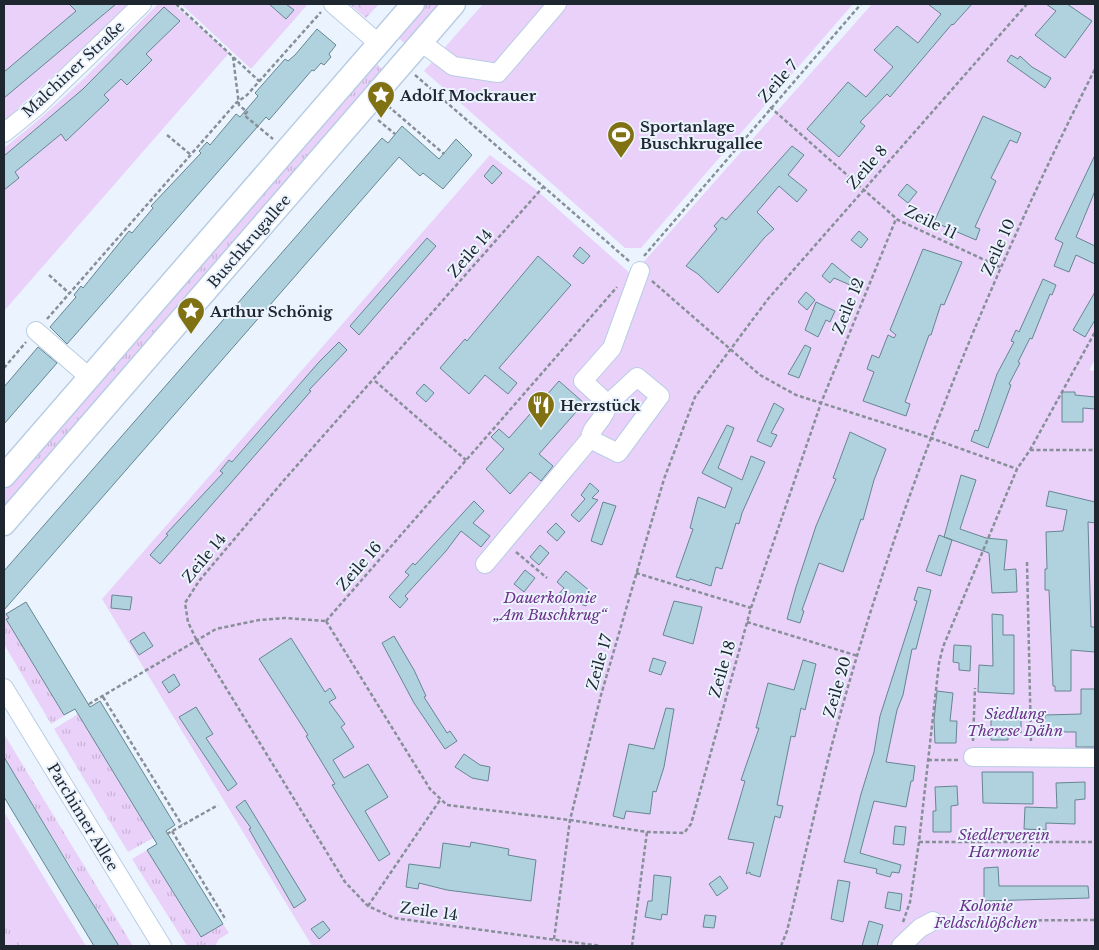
<svg xmlns="http://www.w3.org/2000/svg" width="1099" height="950" font-family="'Libre Baskerville',serif">
<style>
.grass{fill:url(#grass-tufts)}
.park{fill:url(#park-crowns)}
.garden{fill:#ead1f9}
.building{fill:#afd2de;stroke:#658691}
.lines{fill:none;stroke-linecap:round;stroke-linejoin:round}
.minor-casing{stroke:#b8cde5;stroke-width:20}
.major-casing{stroke:#b8cde5;stroke-width:25}
.path{stroke:#878f99;stroke-width:2.5;stroke-dasharray:4 2.5;stroke-linecap:butt}
.minor{stroke:#fff;stroke-width:18}
.major{stroke:#fff;stroke-width:22}
.labels{text-anchor:middle;dominant-baseline:central;stroke-width:4;stroke-linejoin:round;paint-order:stroke}
.street-label{font-size:15px;fill:#1e262f;stroke:#ebf4fe}
.poi-label{font-size:15px;font-weight:bold;fill:#1e262f;stroke:#ebf4fe;text-anchor:start}
.park-label{font-size:15px;font-style:italic;fill:#6d318a;stroke:#ebf4fe}
</style>
<defs>
<pattern id="grass-tufts" width="24" height="20" patternUnits="userSpaceOnUse" patternTransform="scale(1.25)"><rect width="24" height="20" fill="#ead1f9"/><path d="M3 7l-1-3M5 7V3M7 7l1-3M15 17l-1-3M17 17v-4M19 17l1-3" fill="none" stroke="#c8b3d6"/></pattern>
<pattern id="park-crowns" width="20" height="18" patternUnits="userSpaceOnUse" patternTransform="scale(1.25)"><rect width="20" height="18" fill="#ead1f9"/><path d="M2 6a3 3 0 1 1 6 0M12 15a3 3 0 1 1 6 0" fill="none" stroke="#c8b3d6"/></pattern>
</defs>
<rect width="100%" height="100%" fill="#ebf4fe"/>
<path class="grass" d="M422,4H444L408,46L395,35Z
M373,60L385,72L4,508V491L12,481Z
M4,610L9,618L7,619L64,716L51,724L4,644Z
M78,714L153,838L128,852L54,729Z
M4,734L133,946H119L4,757Z
M147,850L200,937L223,924L229,933L219,939L215,946H187L132,859Z
M4,919L21,946H4Z"/>
<path class="park" d="M349,4H379L366,18Z"/>
<path class="garden" d="M4,4H131L4,121Z
M158,4H173L229,53L4,311V148C60,105 109,54 158,4Z
M181,4H308L251,69Z
M483,4H853L641,248H625L424,71Z
M872,4H1095V360L1089,370L1095,371V946H312L102,599L490,155L534,188L632,275Z
M4,812L86,946H21L4,919Z"/>
<path class="building" d="M69,4H116L4,98V72L76,11Z
M269,4H286L294,10L286,19Z
M928,4H972L953,25L952,24L890,97L887,94L860,122L865,126L839,157L807,129L848,82L866,97L893,67L874,50L897,26L918,43L941,14Z
M1046,4H1067L1092,21L1065,58L1035,35L1056,11Z
M164,7L180,21L146,54L152,60L127,85L121,79L104,95L109,100L66,141L61,134L15,172L19,178L4,190V156L83,89Z
M317,29L336,45L329,54L331,57L324,65L321,63L314,71L312,70L269,120L266,117L67,344L50,327L76,297L74,295L81,286L83,288L129,231L132,233L153,208L151,206L201,153L199,151L207,142L210,145L236,114L240,117L258,96L255,93L285,59L288,61L295,55Z
M1011,55L1018,59L1020,56L1032,67L1051,78L1045,88L1007,61Z
M983,116L1021,133L1017,143L1010,140L991,178L996,181L975,227L980,229L976,240L934,222Z
M402,126L439,159L456,139L472,155L443,189L423,173L420,176L399,157L4,610V571L382,138L388,143Z
M792,146L804,155L788,175L807,190L797,202L779,186L757,212L774,229L765,237L718,293L698,274L686,266L717,229L714,226L722,217L726,220Z
M1095,155V191L1076,237L1095,246V264L1076,255L1069,272L1054,266L1063,243L1055,239Z
M493,165L502,173L492,184L484,176Z
M907,184L917,192L908,203L898,195Z
M859,231L868,239L861,248L851,240Z
M427,238L436,246L359,335L350,326Z
M580,247L590,256L583,264L573,256Z
M923,249L962,262L944,305L941,304L931,335H929L905,402L910,404L906,416L863,401L874,372L867,369L872,355L879,358L888,335L894,338L896,335L890,330Z
M538,256L571,285L499,368L517,383L508,394L485,375L469,394L440,368L465,339L467,341Z
M832,263L859,285L857,288L834,278L830,283L822,276Z
M1043,279L1056,285L1052,295L1050,294L1032,339L1030,338L1018,362L1020,363L1009,384L1011,385L988,448L971,441L975,430L978,431L997,374L1014,342L1011,341L1016,330L1019,332Z
M806,292L815,300L807,310L798,302Z
M1095,292V320L1085,337L1073,330Z
M816,302L835,311L830,322L826,320L818,337L805,330Z
M339,342L347,350L309,390L311,391L160,564L150,555L168,535L166,534L223,473L220,471L229,460L232,462L319,362Z
M805,345L811,348L799,378L788,374Z
M38,347L57,363L4,424V387Z
M559,381L584,403L539,454L553,466L541,481L530,472L510,494L486,469L504,449L491,437L499,429L509,438Z
M424,384L434,393L426,402L416,393Z
M1062,392H1075V395L1095,397V409L1083,408V422H1062Z
M774,403L784,409L771,433L777,435L771,447L757,441Z
M727,425L734,428L718,468L742,480L751,456L765,462L742,513L739,524L736,523L722,569L716,567L711,586L690,579L689,581L676,577L693,529L690,528L698,497L725,508L732,488L702,473Z
M850,432L886,449L874,480L863,520L861,519L843,572L819,563L802,610L804,611L800,623L787,619L796,587L816,526L836,479L833,478Z
M961,475L976,480L960,529L986,538L1007,540L1004,570L1016,569L1017,592L992,593L989,553L944,537Z
M590,483L599,491L592,498L598,500L579,522L571,515L585,499L581,495Z
M1049,491L1095,502V523L1088,522L1091,627H1095V652L1071,650V691H1055V686H1053L1049,590H1045V569H1047L1046,532L1063,531L1067,510L1046,506Z
M474,501L484,511L473,523L490,536L481,547L461,531L446,551L405,596L408,599L400,608L389,597L409,575L405,572L413,563L415,565Z
M603,502L616,506L602,545L591,541Z
M556,523L565,532L557,541L547,532Z
M939,535L952,540L941,576L926,571Z
M540,545L549,553L539,565L530,557Z
M525,570L535,578L524,592L514,584Z
M566,571L590,591L586,606L557,596L564,588L557,582Z
M918,587L931,590L916,649H912L903,695L897,710L886,762L915,766L913,781H911L906,807L874,801L860,853L901,865L899,873L892,872L890,877L876,873L877,869L844,862L861,794L874,752L880,716L917,601L914,600Z
M112,595L132,597L130,610L111,608Z
M674,601L702,607L693,644L663,635Z
M26,602L90,707L100,701L175,825L166,831L223,924L201,937L147,850L157,844L75,709L64,715L6,619L9,618L6,614Z
M992,614L1003,615V635H1014V694L978,692L979,665L993,666Z
M144,632L153,646L139,655L130,641Z
M394,636L414,670L426,696L424,697L447,733L450,731L457,741L445,749L414,703L382,643Z
M291,638L325,692L330,688L336,698L329,702L345,724L341,727L354,747L333,760L344,778L368,764L388,797L365,811L390,854L379,861L332,785L335,784L306,736L308,735L259,659Z
M954,645L971,646L970,671L959,670V663L953,662Z
M653,658L666,662L661,675L649,671Z
M803,660L816,664L805,710L801,708L795,737L791,736L777,805L783,806L780,818L775,816L760,877L750,874V872L746,874L754,843L728,839L745,781L741,780L759,728H756L768,683L794,690Z
M174,674L180,685L169,693L162,682Z
M1081,689H1095V747H1076V732H1045V715L1081,714Z
M937,691L953,693L950,721H957L956,743H935L934,720Z
M196,707L213,734L206,738L237,784L228,791L179,717Z
M666,708L674,709L664,767L656,792L653,791L650,814L626,811L624,819L613,816L629,744L654,749Z
M991,715H1021V733H1008V740H991Z
M464,754L480,765L490,767L488,781L472,778L455,767Z
M4,757L71,869L119,946H94L4,797Z
M982,772H1033V804L983,803Z
M1085,782V799L1075,800V824L1046,823V830L1024,829L1025,807L1057,808L1056,783Z
M957,786L958,805L951,806V832H933V811H936L935,787Z
M245,800L306,900L294,908L249,829L251,828L236,807Z
M895,826L906,827L904,845L893,844Z
M471,842L509,849L508,855L536,860L531,901L447,890L419,883L418,889L406,887L409,864L440,868L443,843L470,847Z
M998,867L999,886H1088L1089,898L984,901V868Z
M654,875L671,877L667,915L662,914L661,920L645,917L648,901H652Z
M720,876L728,888L717,896L709,884Z
M838,880L850,882L843,922L831,919Z
M888,892L902,894L900,911L885,908Z
M705,915L716,916L714,928L703,927Z
M323,921L330,930L319,939L311,929Z
M869,921L883,925L877,946H862Z"/>
<g class="lines">
<defs>
<path id="minor" d="M333,4L378,43
M421,42L453,66L498,73L557,4
M4,133L36,107L142,4
M36,331L89,377
M608,404C604,422 591,425 590,439L618,453L660,396L637,377L608,404L583,381L612,348L640,271
M485,564L590,439
M4,688L162,946
M973,757L1095,758
M901,946L920,928L933,921"/>
<path id="major" d="M4,476L413,4
M4,524L454,4"/>
</defs>
<use href="#minor" class="minor-casing"/>
<use href="#major" class="major-casing"/>
<path class="path" d="M176,4L259,81
M233,57L239,105L247,112L244,115L273,139
M415,75L629,261
M388,106L444,154
M770,107L898,220L1000,267
M378,120L395,134
M167,135L191,155
M544,186L285,479L199,581L185,603L188,622L196,639L345,882L368,906L394,918L601,946
M644,256L861,4
M49,275L69,293
M652,281L760,375L796,395L931,438L1017,469
M47,319L236,103L247,95L321,12
M4,368L26,342
M375,381L466,460
M1030,450H1095
M516,552L547,578
M1027,562L1031,741
M636,573L751,608
M326,621L430,789L447,805L570,820L647,832L684,833L691,824L751,608L821,403L896,219
M326,621L617,287
M747,622L858,656
M103,697L182,825
M89,704L216,629L259,620L285,618L326,621
M973,741L975,688
M928,760H959
M172,831L226,920
M167,834L218,805
M919,842H1095
M368,906L440,800
M947,921L1095,920
M903,922L910,902L919,842L939,663L943,647L1017,469L1030,450L1095,332
M554,939L570,820L601,695L664,479L695,397L768,299L1027,4
M632,946L647,832
M781,946L787,931C801,873 814,814 829,756C891,518 984,288 1095,69"/>
<use href="#minor" class="minor"/>
<use href="#major" class="major"/>
</g>
<defs>
<symbol id="sight-pin" viewBox="-11 -11 22 30"><path d="M0 17L-7.5 6A9.5 9.5 0 1 1 7.5 6Z" fill="#807213" stroke="#ebf4fe"/><path d="M0-6L1.8-2.2L6-1.7L2.9 1.2L3.7 5.4L0 3.3L-3.7 5.4L-2.9 1.2L-6-1.7L-1.8-2.2Z" fill="#fff"/></symbol>
<symbol id="stadium-pin" viewBox="-11 -11 22 30"><path d="M0 17L-7.5 6A9.5 9.5 0 1 1 7.5 6Z" fill="#807213" stroke="#ebf4fe"/><path d="M0-5a6.5 5 0 1 0 0 10a6.5 5 0 1 0 0-10ZM-3.5-1.8h7v3.6h-7Z" fill="#fff"/></symbol>
<symbol id="restaurant-pin" viewBox="-11 -11 22 30"><path d="M0 17L-7.5 6A9.5 9.5 0 1 1 7.5 6Z" fill="#807213" stroke="#ebf4fe"/><path d="M-5-6h1v4h1v-4h1v4h1v-4h1v5L-1.5 .5V6h-2V.5L-5-1ZM5-6V6H3V1.5H1.5Q1.5-4 5-6Z" fill="#fff"/></symbol>
</defs>
<g fill-rule="evenodd">
<use href="#sight-pin" x="365" y="79" width="32" height="43"/>
<use href="#stadium-pin" x="605" y="119" width="32" height="43"/>
<use href="#sight-pin" x="175" y="295" width="32" height="43"/>
<use href="#restaurant-pin" x="525" y="389" width="32" height="43"/>
</g>
<g class="labels">
<g class="street-label">
<text transform="translate(73 69) rotate(-43)">Malchiner Straße</text>
<text transform="translate(778 81) rotate(-49)">Zeile 7</text>
<text transform="translate(867 167) rotate(-49)">Zeile 8</text>
<text transform="translate(931 222) rotate(26)">Zeile 11</text>
<text transform="translate(249 241) rotate(-49)">Buschkrugallee</text>
<text transform="translate(998 247) rotate(-66)">Zeile 10</text>
<text transform="translate(470 253) rotate(-49)">Zeile 14</text>
<text transform="translate(848 306) rotate(-68)">Zeile 12</text>
<text transform="translate(204 558) rotate(-50)">Zeile 14</text>
<text transform="translate(359 566) rotate(-49)">Zeile 16</text>
<text transform="translate(599 662) rotate(-74)">Zeile 17</text>
<text transform="translate(722 669) rotate(-74)">Zeile 18</text>
<text transform="translate(837 687) rotate(-74)">Zeile 20</text>
<text transform="translate(83 817) rotate(59)">Parchimer Allee</text>
<text transform="translate(429 911) rotate(8)">Zeile 14</text>
</g>
<g class="poi-label">
<text x="400" y="95">Adolf Mockrauer</text>
<text x="640" y="126">Sportanlage<tspan x="640" dy="17">Buschkrugallee</tspan></text>
<text x="210" y="311">Arthur Schönig</text>
<text x="560" y="405">Herzstück</text>
</g>
<g class="park-label">
<text x="550" y="597">Dauerkolonie<tspan x="550" dy="17">„Am Buschkrug“</tspan></text>
<text x="1015" y="713">Siedlung<tspan x="1015" dy="17">Therese Dähn</tspan></text>
<text x="1004" y="834">Siedlerverein<tspan x="1004" dy="17">Harmonie</tspan></text>
<text x="986" y="905">Kolonie<tspan x="986" dy="17">Feldschlößchen</tspan></text>
</g>
</g>
<rect width="1099" height="950" fill="none" stroke="#1e262f" stroke-width="10"/>
</svg>
